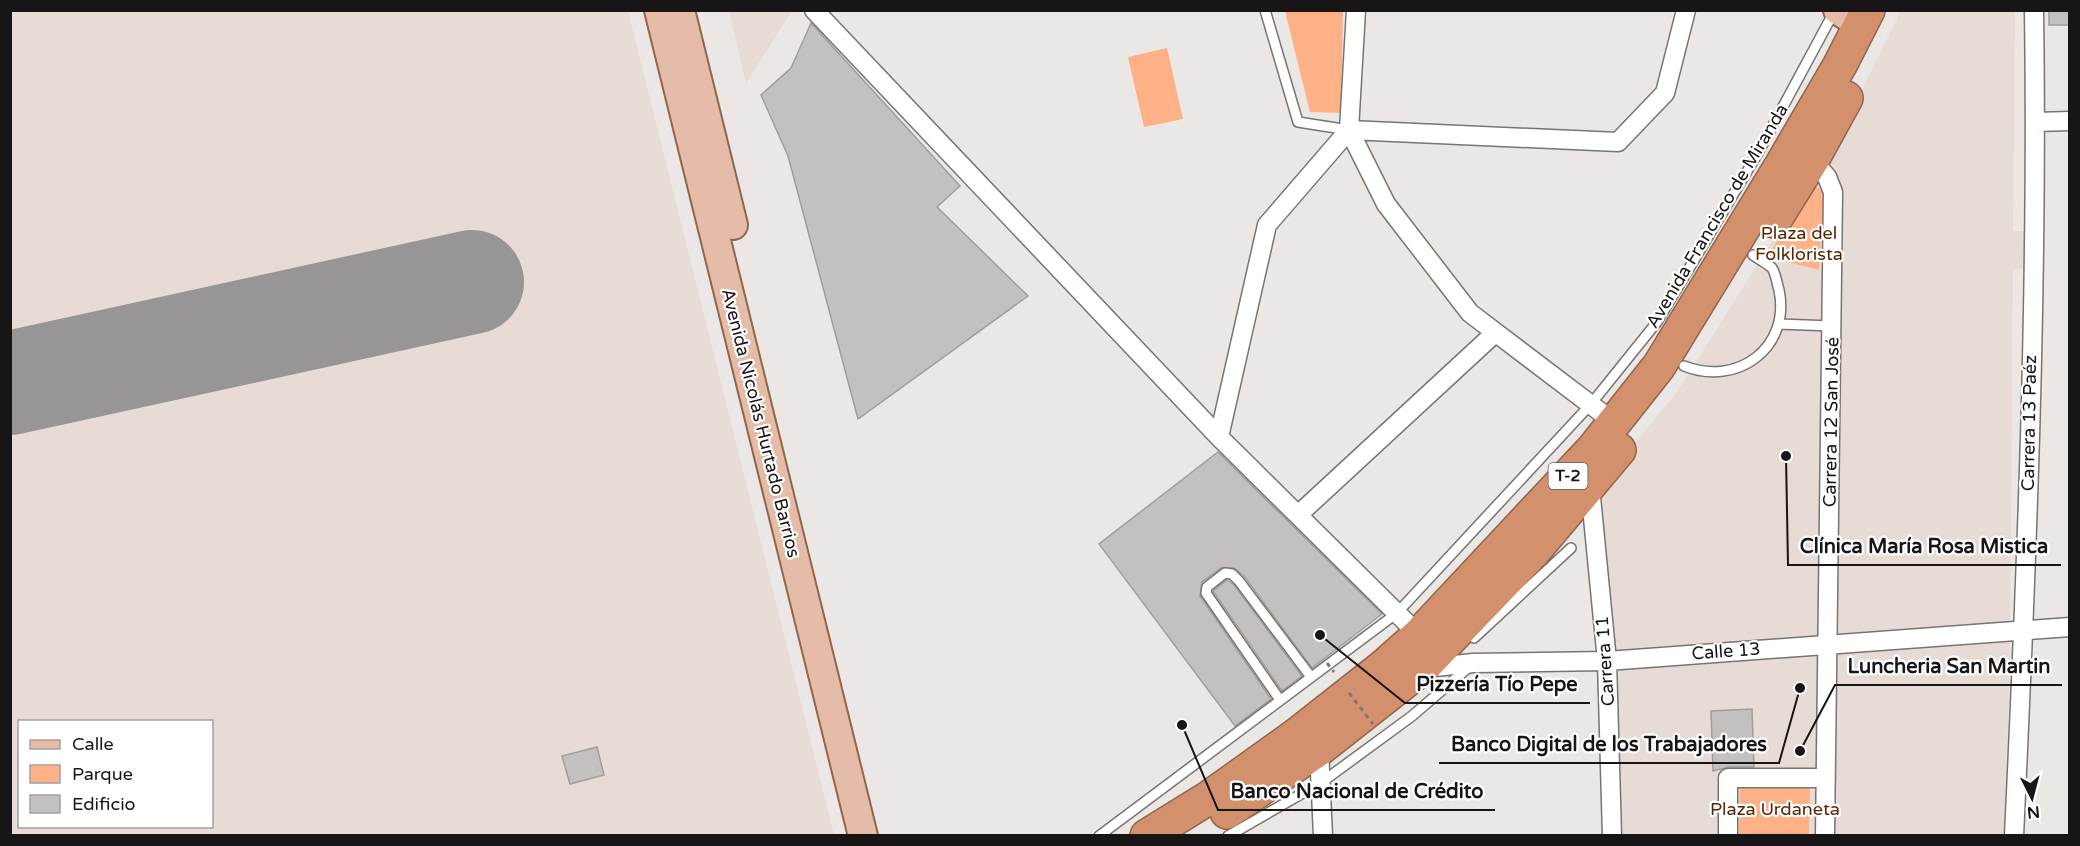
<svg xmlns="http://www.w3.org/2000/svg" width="2080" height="846" font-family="'Varela Round',sans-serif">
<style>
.built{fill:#e7dbd5;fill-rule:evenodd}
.green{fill:#feb087}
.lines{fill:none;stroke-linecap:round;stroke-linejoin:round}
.runway{stroke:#989694;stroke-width:104}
.building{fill:#c4c0be;stroke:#a19d9b;stroke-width:1.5}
.lane-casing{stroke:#777472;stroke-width:12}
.street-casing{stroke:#777472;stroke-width:21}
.primary-casing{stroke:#91654e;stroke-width:32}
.highway-casing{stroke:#91654e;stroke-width:36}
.lane{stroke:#fff;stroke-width:9}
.street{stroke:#fff;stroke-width:18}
.primary{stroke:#e5bca7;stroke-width:28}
.highway{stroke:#d3906c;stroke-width:33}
.path-bridge{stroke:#7c7978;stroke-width:3;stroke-dasharray:4.5 4.5;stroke-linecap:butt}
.labels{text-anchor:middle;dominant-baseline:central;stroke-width:4.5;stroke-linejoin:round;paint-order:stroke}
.shield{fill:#fff;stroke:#5d5b5b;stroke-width:1.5}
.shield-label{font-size:16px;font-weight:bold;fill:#171515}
.street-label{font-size:18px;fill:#171515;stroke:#fff}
.park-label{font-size:18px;fill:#592501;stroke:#fff}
.leader{fill:none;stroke:#171515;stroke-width:2}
.callout-dot{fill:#171515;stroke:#fff;stroke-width:2}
.callout-label{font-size:20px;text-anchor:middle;font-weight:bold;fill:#171515;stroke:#fff;stroke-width:4.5;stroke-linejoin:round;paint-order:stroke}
</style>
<rect width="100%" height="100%" fill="#ebe7e5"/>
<path class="built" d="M10,11H628L834,835H11ZM20,722H212V826H20Z
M729,11H792L746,83Z
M1901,11H2015L2013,231H2027V268L2013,269L2010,662L2004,835H1612L1595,492L1677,392L1841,132Z"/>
<path class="green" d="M1285,11H1343L1341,113L1310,112Z
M1167,48L1183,119L1144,127L1128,57Z
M1809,183L1824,191L1819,270L1768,257Z
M1740,782L1810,784L1809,835L1739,836Z"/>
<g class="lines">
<path class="runway" d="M10,383L472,282"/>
</g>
<path class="building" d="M2049,10H2070V25H2049Z
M811,23L960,186L937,207L1028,296L858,419L788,156L761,95L791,68Z
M1218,452L1382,614L1312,668L1244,576L1234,568H1221L1202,582L1200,596L1271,699L1235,726L1099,544Z
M1227,580L1234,585L1302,676L1282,691L1213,591Z
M1752,709L1754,767H1728L1713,771L1711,711Z
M597,747L604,775L570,784L562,756Z"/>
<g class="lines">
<defs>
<path id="lane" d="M1265,10L1298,122L1349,130
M1779,324L1832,326
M1684,366C1737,387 1791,348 1779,290C1777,284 1776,274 1772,268C1767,263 1758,259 1753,255
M1474,638L1571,548
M1280,700L1206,593L1207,587L1225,573L1232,574L1239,581L1311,677
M1099,836L1397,613L1591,404L1657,322L1758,153L1834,12
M1228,836L1322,782L1412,716L1469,667"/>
<path id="street" d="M814,10L1219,437
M1356,10L1349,130L1618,142L1665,93L1686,10
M2036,122L2070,121
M1812,160L1827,177L1833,192L1825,836
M1590,487L1607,661L1612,836
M1298,515L1495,333
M1419,635L1219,437L1267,225L1349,130L1386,204L1470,313L1615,423
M1425,668L1473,663L1607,661L2070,627
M1319,749L1323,836
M1728,836V778H1826
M2014,836C2027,561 2038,286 2034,10"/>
<path id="primary" d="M659,10L863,836
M680,10L733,225
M1838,10L1861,25"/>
<path id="highway" d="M1774,221L1812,160L1846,98
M1227,812L1319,749L1422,668L1534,551L1619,450
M1147,836L1210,797L1298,734L1383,667L1419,635L1594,448L1659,366L1781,166L1840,65L1868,10"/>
</defs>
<use href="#lane" class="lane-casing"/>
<use href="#street" class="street-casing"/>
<use href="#primary" class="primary-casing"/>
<use href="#highway" class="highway-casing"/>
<use href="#lane" class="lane"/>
<use href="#street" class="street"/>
<use href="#primary" class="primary"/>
<use href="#highway" class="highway"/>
<path class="path-bridge" d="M1327,663L1334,672
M1349,693L1373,724"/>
</g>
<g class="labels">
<rect class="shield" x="1548.5" y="463" width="39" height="26" rx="4.5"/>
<g class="shield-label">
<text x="1568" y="476">T-2</text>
</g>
<g class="street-label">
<text transform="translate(1717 216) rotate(-59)">Avenida Francisco de Miranda</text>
<text transform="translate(1831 422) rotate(-89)">Carrera 12 San José</text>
<text transform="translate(761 423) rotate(76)">Avenida Nicolás Hurtado Barrios</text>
<text transform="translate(2029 423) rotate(-89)">Carrera 13 Paéz</text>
<text transform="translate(1726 651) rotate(-4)">Calle 13</text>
<text transform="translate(1605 661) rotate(-94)">Carrera 11</text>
</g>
<g class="park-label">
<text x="1799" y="233">Plaza del<tspan x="1799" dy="21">Folklorista</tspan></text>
<text x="1775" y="809">Plaza Urdaneta</text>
</g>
</g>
<path class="leader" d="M1786 456L1788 565H2061M1800 751L1835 685H2062M1320 635L1405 703H1590M1800 688L1779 763H1439M1182 725L1218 810H1495"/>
<g class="callout-dot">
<circle cx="1786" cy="456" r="6"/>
<circle cx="1800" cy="751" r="6"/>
<circle cx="1320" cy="635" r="6"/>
<circle cx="1800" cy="688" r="6"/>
<circle cx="1182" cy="725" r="6"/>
</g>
<g class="callout-label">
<text x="1924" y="553">Clínica María Rosa Mistica</text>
<text x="1949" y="673">Luncheria San Martin</text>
<text x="1497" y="691">Pizzería Tío Pepe</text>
<text x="1609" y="751">Banco Digital de los Trabajadores</text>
<text x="1357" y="798">Banco Nacional de Crédito</text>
</g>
<rect width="2080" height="846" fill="none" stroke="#171515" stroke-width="24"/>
<rect x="18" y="720" width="195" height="108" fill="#ffffff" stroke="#a2a1a1" stroke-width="1.5"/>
<rect x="30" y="740" width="30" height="9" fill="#e5bca7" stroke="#a2a1a1" stroke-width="1.5"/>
<text x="72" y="750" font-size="18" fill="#171515">Calle</text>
<rect x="30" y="765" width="30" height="18" fill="#feb087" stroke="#a2a1a1" stroke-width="1.5"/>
<text x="72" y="780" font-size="18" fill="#171515">Parque</text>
<rect x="30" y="795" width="30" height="18" fill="#c4c0be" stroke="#a2a1a1" stroke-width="1.5"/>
<text x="72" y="810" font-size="18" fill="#171515">Edificio</text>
<g transform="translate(2032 798) rotate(174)" stroke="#ffffff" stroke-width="4.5" paint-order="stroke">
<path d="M0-4.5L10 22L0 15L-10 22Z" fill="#171515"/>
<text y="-9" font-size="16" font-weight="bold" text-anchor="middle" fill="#171515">N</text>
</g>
</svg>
